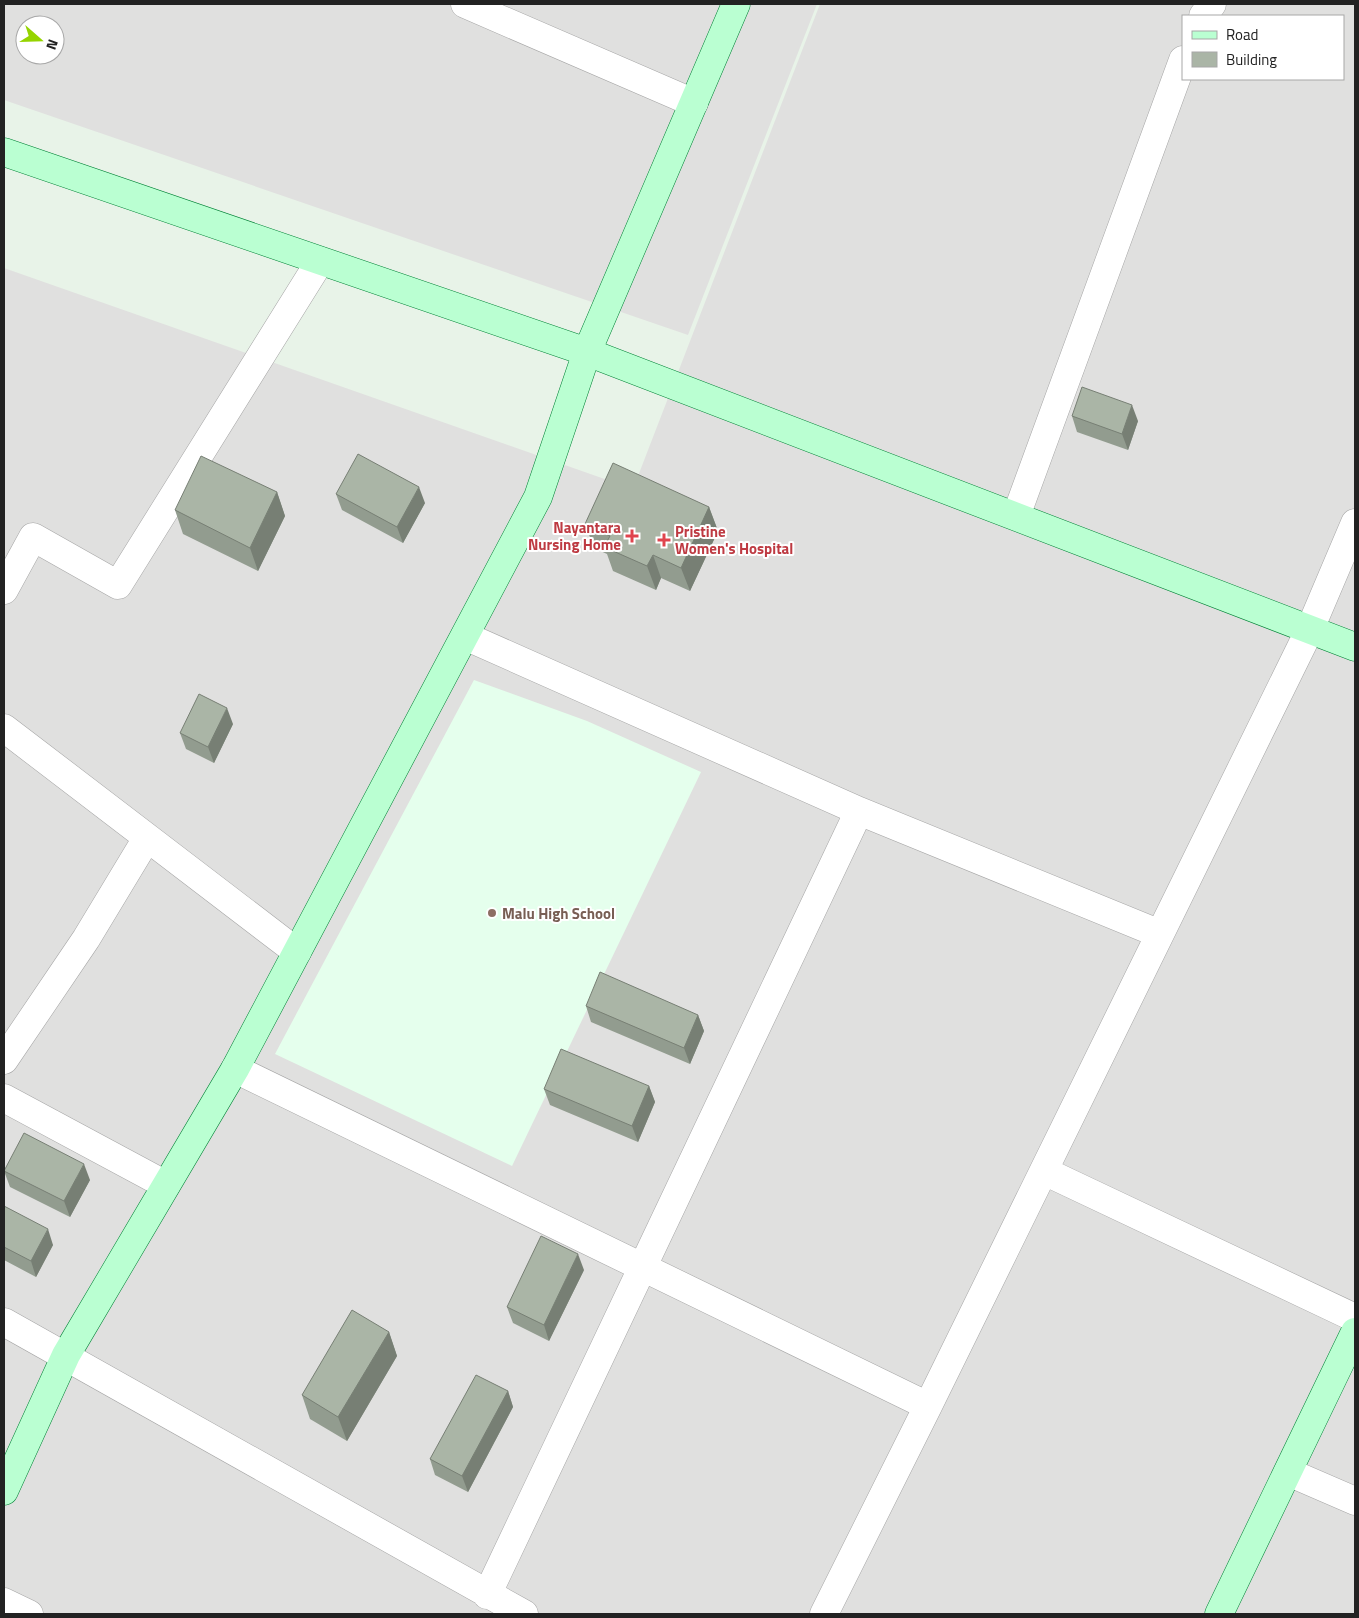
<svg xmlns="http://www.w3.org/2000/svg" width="1359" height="1618" font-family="'Titillium Web',sans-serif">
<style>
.residential{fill:#e0e0df;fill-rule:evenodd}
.education{fill:#e5ffed}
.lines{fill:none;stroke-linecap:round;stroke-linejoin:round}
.street-casing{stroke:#a6a6a6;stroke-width:29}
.secondary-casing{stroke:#008235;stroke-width:29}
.street{stroke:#fff;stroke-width:28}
.secondary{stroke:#baffd2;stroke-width:28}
.wall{fill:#929c8f}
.shaded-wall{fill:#777f74}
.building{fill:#aab5a6;stroke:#777f74}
.health-dot{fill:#e0444e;stroke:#fff;stroke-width:2}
.education-dot{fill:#8d6e63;stroke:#fff;stroke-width:2}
.labels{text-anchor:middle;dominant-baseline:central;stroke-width:4;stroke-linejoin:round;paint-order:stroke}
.health-label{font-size:15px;font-weight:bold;fill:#be3a42;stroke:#fff;text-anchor:end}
.education-label{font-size:15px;font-weight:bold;fill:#785e54;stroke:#fff;text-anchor:start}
</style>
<rect width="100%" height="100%" fill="#e8f3e8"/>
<path class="residential" d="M4,4H817L688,335L4,100ZM25,25H55V55H25Z
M820,4H1355V1614H4V268L633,489ZM1183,16H1343V79H1183Z"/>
<path class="education" d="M474,680L587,721L701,772L512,1166L275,1054Z"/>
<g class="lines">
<defs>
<path id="street" d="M465,4L694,103
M1203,16L1212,4
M1016,516L1183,60
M4,590L33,537L118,585L320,261
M465,636L859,811
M4,728L297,952
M4,1060L86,939L147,838
M235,1069L928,1406
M4,1098L166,1185
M1044,1171L1355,1318
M4,1322L524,1614
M1288,1472L1355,1501
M487,1595L859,811L1160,934
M4,1602L29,1614
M824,1614L928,1406L1310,629L1355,523"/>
<path id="secondary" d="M4,152L587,352L1355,647
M4,1491L66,1355L235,1069L538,497L587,352L736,4
M1219,1614L1355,1332"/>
</defs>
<use href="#street" class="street-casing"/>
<use href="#secondary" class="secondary-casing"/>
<use href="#street" class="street"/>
<use href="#secondary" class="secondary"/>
</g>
<path class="wall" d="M1072,416L1138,421L1128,450L1077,432Z
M277,492L285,516L258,571L183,534L175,510Z
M336,494L425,503L403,543L342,510Z
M709,507L718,531L690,591L661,578L656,590L613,571L607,554L594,548L585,524Z
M233,724L214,763L186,749L180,733Z
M586,1006L698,1015L704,1031L690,1064L591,1022Z
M649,1086L655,1102L638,1142L550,1105L544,1089Z
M4,1171L90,1180L70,1217L10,1187Z
M4,1206L53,1245L36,1277L4,1260Z
M584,1270L549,1341L513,1323L507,1307Z
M389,1332L397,1356L347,1441L310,1419L302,1395Z
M508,1391L513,1407L468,1492L435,1475L430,1459Z"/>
<path class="shaded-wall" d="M1132,405L1138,421L1128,450L1122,434Z
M419,487L425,503L403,543L397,527Z
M277,492L285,516L258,571L250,548Z
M709,507L718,531L690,591L681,568Z
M653,555L661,578L656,590L647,566Z
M227,708L233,724L214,763L208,747Z
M698,1015L704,1031L690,1064L684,1048Z
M649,1086L655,1102L638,1142L632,1126Z
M84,1164L90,1180L70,1217L64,1201Z
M48,1229L53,1245L36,1277L31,1261Z
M578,1254L584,1270L549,1341L544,1325Z
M389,1332L397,1356L347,1441L338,1417Z
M508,1391L513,1407L468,1492L462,1476Z"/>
<path class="building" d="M1082,387L1132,405L1122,434L1072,416Z
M358,454L419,487L397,527L336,494Z
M201,456L277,492L250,548L175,510Z
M613,463L709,507L681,568L653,555L647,566L604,547L610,536L585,524Z
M199,694L227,708L208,747L180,733Z
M600,972L698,1015L684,1048L586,1006Z
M561,1049L649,1086L632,1126L544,1089Z
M24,1133L84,1164L64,1201L4,1171Z
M4,1206L48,1229L31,1261L4,1247Z
M541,1236L578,1254L544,1325L507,1307Z
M352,1310L389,1332L338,1417L302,1395Z
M476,1375L508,1391L462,1476L430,1459Z"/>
<g class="health-dot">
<path d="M629.5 528.5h5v5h5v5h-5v5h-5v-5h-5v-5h5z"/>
<path d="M661.5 532.5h5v5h5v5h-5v5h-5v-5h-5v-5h5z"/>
</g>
<circle class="education-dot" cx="492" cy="913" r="5"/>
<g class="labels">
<g class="health-label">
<text x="621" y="527">Nayantara<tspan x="621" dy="17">Nursing Home</tspan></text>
<text x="675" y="531" text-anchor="start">Pristine<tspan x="675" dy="17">Women's Hospital</tspan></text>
</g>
<g class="education-label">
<text x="502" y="913">Malu High School</text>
</g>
</g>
<rect width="1359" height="1618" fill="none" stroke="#222222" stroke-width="10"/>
<rect x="1182" y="15" width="162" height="65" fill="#ffffff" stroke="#a7a7a7"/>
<rect x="1192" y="31" width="25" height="8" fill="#baffd2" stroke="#a7a7a7"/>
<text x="1226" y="40" font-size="15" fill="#222222">Road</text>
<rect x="1192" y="52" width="25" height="15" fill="#aab5a6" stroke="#a7a7a7"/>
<text x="1226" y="65" font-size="15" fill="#222222">Building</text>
<g transform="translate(40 40) rotate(110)"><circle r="24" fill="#ffffff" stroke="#a7a7a7"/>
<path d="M0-4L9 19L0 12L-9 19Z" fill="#95d400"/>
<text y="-8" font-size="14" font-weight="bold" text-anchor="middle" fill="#222222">N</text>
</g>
</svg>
